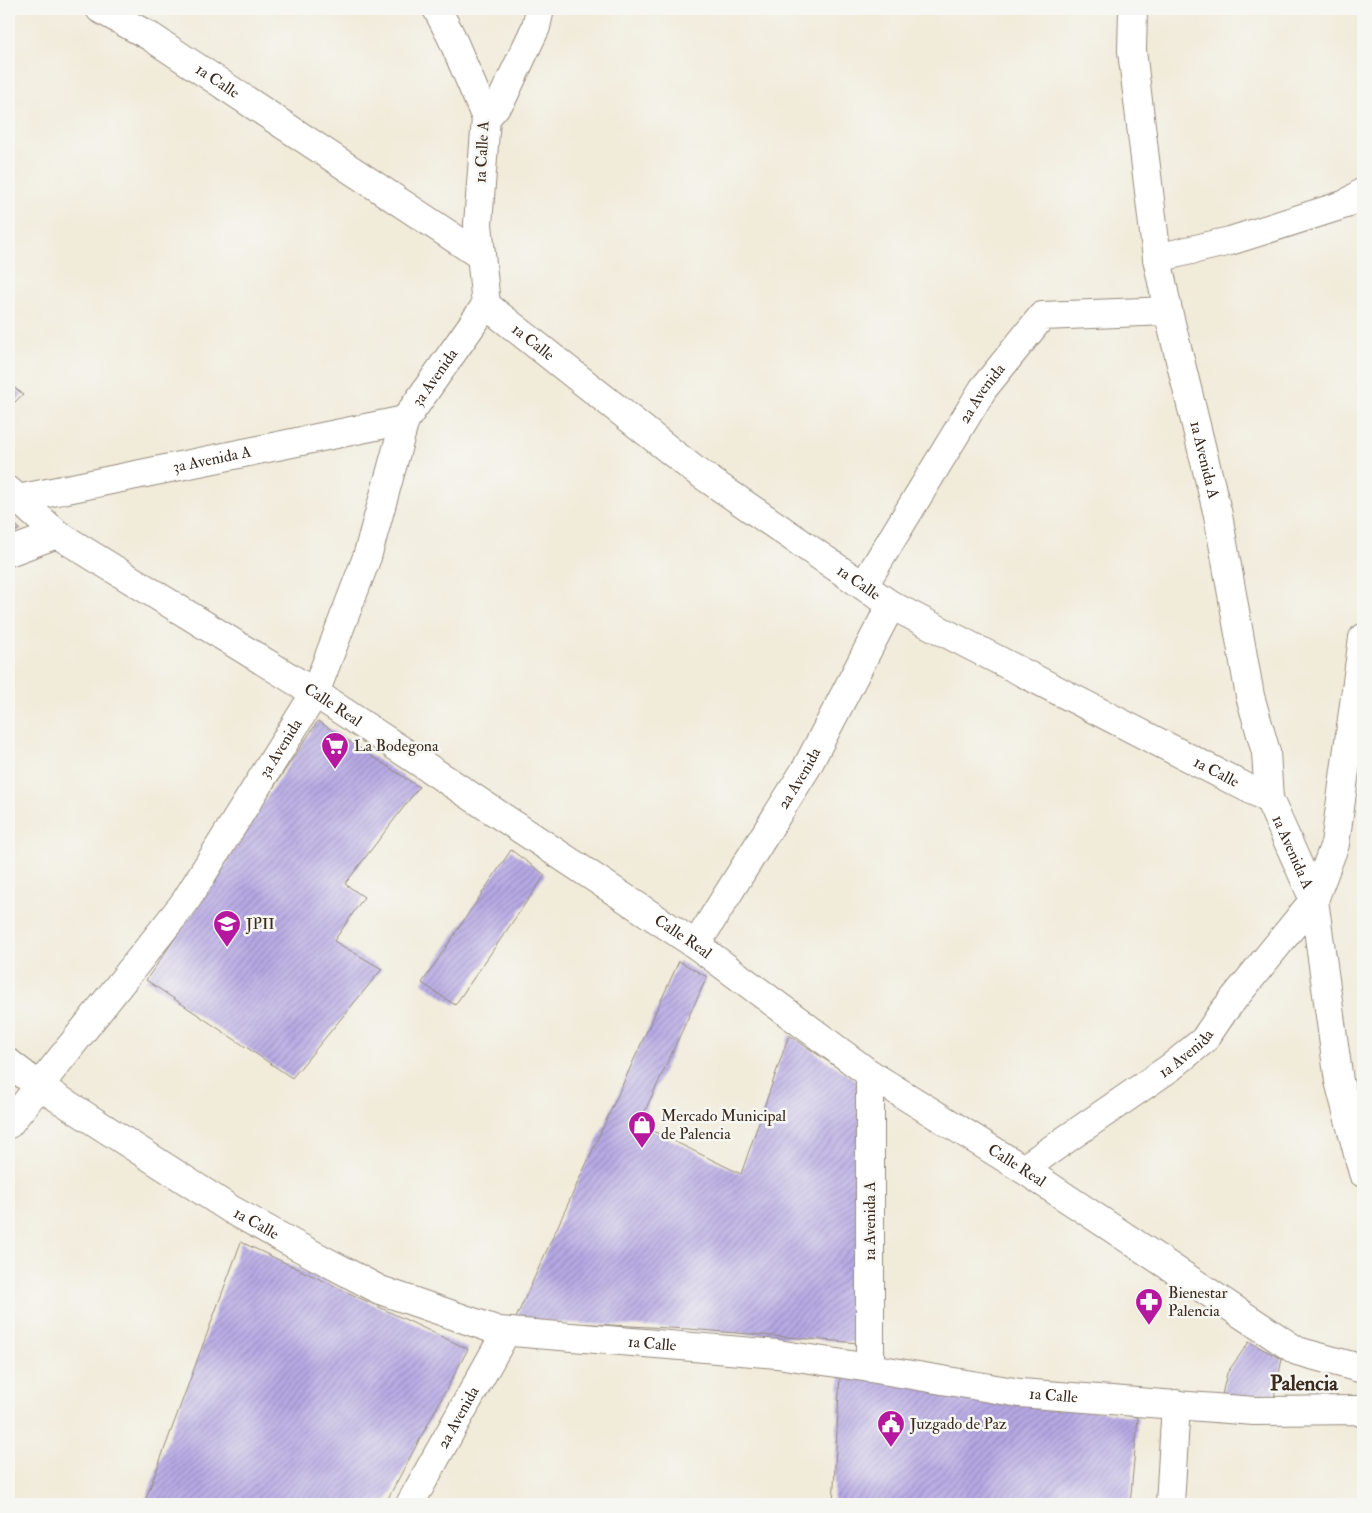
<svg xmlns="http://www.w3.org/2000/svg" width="1372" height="1513" font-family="'IM FELL Double Pica',serif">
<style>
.building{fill:url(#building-hatch)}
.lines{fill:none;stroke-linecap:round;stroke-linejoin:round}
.minor-casing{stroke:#968a7c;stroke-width:30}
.major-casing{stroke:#968a7c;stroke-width:30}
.minor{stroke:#fff;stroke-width:28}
.major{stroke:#fff;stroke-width:28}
.labels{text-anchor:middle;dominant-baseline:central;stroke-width:5;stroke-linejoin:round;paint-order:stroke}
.street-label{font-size:16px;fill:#3b2a1e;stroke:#f6f6f2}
.poi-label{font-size:16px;fill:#3b2a1e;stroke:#f6f6f2;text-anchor:start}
.district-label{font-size:21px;font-weight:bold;fill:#3b2a1e;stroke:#f6f6f2}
</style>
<defs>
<pattern id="building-hatch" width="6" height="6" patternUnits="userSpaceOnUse" patternTransform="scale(1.25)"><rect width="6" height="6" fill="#b6a9e5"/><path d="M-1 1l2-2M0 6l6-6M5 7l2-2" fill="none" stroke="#958ab9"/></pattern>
</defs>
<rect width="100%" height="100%" fill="#f6f6f2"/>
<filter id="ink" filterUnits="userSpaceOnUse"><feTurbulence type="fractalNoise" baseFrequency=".02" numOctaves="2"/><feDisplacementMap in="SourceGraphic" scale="10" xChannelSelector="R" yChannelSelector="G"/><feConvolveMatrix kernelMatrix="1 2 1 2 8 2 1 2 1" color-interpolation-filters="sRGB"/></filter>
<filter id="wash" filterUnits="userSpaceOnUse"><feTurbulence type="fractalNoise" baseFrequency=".0096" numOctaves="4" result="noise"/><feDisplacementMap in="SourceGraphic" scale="20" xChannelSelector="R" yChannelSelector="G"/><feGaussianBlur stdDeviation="1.12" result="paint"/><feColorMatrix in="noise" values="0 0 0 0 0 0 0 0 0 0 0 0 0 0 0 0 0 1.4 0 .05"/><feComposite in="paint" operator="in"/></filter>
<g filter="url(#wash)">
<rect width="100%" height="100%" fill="#f1ebda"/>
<g id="blocks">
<path class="building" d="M9,384L23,394L9,408Z
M9,519L20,529L9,535Z
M318,721L419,787L345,884L364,897L334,941L382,969L292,1078L146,980L219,875L251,821Z
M511,850L545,875L455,1005L422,983Z
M679,961L707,977L639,1124L741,1174L789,1035L860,1083L859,1343L688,1329L515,1320Z
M241,1242L468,1349L385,1504H144Z
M1249,1342L1282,1359L1274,1398L1221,1399L1227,1373Z
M840,1375L1138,1417L1130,1504H833Z"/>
</g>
</g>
<g filter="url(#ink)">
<use href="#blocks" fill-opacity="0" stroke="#968a7c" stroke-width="1"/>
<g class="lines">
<defs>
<g id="minor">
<path id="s1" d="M100,9L151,37L481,256"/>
<path d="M437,9L451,36L486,118L478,224L486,305"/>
<path id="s2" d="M1133,9L1132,51L1157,258L1168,311L1218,515L1250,696L1266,752L1269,799L1314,900L1339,1081L1363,1173"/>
<path d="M486,118L502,99L536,27L540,9"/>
<path d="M1157,258L1230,241L1346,204L1363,192"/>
<path id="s3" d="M486,305L692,468L891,605L1269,799"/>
<path id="s4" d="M18,499L405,420"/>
<path d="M9,552L57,534"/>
<path id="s5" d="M864,585L983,389L1042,316L1168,311"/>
<path id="s6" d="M696,945L807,767L891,605"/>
<path d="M870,1074V1368"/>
<path id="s7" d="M9,1124L185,902L315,693L367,557L405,420L486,305"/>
<path id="s8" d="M1023,1169L1171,1067L1204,1040L1223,1012L1314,900L1335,844L1363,638"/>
<path id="s9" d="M410,1504L506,1332"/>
<path d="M1170,1504L1176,1404"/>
</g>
<g id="major">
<path id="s10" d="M9,491L57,534L315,693L696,945L870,1074L1023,1169L1297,1351L1363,1369"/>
<path id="s11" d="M9,1063L39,1086L232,1210L297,1246L380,1290L499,1331L777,1354L870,1368L1020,1393L1254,1411L1357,1410L1363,1413"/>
</g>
</defs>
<use href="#minor" class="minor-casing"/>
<use href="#major" class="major-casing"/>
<use href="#minor" class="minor"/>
<use href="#major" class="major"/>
</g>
</g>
<defs>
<symbol id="supermarket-pin" viewBox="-11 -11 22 30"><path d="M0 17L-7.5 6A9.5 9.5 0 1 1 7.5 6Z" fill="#b5179e" stroke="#f6f6f2"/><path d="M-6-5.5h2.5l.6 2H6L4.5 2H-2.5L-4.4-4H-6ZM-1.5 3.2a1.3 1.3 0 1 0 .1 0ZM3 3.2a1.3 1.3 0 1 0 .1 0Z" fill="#fff"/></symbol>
<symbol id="school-pin" viewBox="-11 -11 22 30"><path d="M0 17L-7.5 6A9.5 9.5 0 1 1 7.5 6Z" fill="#b5179e" stroke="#f6f6f2"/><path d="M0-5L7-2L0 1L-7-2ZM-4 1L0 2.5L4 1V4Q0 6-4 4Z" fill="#fff"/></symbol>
<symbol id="shop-pin" viewBox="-11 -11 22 30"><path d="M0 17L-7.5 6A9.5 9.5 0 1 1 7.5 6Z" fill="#b5179e" stroke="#f6f6f2"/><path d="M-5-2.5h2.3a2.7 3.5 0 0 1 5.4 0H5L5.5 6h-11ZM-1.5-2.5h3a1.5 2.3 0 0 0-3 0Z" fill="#fff"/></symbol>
<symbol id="pharmacy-pin" viewBox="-11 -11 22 30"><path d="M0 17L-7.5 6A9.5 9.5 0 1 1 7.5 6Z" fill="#b5179e" stroke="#f6f6f2"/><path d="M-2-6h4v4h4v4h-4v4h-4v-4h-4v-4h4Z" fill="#fff"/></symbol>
<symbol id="civic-pin" viewBox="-11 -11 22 30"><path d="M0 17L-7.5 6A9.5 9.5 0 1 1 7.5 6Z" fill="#b5179e" stroke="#f6f6f2"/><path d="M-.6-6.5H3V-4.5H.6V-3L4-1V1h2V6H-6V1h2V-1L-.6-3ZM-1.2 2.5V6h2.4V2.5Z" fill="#fff"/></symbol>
</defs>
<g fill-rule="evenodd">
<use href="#supermarket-pin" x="319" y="730" width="32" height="43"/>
<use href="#school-pin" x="211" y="908" width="32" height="43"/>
<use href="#shop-pin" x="626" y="1109" width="32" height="43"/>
<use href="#pharmacy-pin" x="1133" y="1286" width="32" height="43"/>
<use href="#civic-pin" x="875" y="1408" width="32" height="43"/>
</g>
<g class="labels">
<g class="street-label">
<text stroke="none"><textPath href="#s1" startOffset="138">1a Calle</textPath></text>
<text transform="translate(482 152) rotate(-87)">1a Calle A</text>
<text stroke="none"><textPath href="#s3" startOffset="60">1a Calle</textPath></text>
<text stroke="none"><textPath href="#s7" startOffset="869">3a Avenida</textPath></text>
<text stroke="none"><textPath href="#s5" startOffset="225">2a Avenida</textPath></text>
<text stroke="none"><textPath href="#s2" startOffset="458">1a Avenida A</textPath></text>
<text stroke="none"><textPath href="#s4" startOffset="198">3a Avenida A</textPath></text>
<text stroke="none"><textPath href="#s3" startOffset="465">1a Calle</textPath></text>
<text stroke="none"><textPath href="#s10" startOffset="389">Calle Real</textPath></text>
<text stroke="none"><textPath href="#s7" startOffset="464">3a Avenida</textPath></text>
<text stroke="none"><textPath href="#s3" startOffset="870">1a Calle</textPath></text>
<text stroke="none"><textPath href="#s6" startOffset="196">2a Avenida</textPath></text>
<text stroke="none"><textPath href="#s2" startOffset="862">1a Avenida A</textPath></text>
<text stroke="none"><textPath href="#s10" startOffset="809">Calle Real</textPath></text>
<text stroke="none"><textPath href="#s8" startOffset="200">1a Avenida</textPath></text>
<text stroke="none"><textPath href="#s10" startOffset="1214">Calle Real</textPath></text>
<text transform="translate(870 1221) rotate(-90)">1a Avenida A</text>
<text stroke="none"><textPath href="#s11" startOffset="295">1a Calle</textPath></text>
<text stroke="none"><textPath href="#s11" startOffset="715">1a Calle</textPath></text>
<text stroke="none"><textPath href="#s11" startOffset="1120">1a Calle</textPath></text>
<text stroke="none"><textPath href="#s9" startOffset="99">2a Avenida</textPath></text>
</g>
<g class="poi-label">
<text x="354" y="746">La Bodegona</text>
<text x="246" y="924">JPII</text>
<text x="661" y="1116">Mercado Municipal<tspan x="661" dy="18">de Palencia</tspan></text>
<text x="1168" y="1293">Bienestar<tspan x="1168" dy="18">Palencia</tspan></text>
<text x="910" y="1424">Juzgado de Paz</text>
</g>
<g class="district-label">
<text x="1304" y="1383">Palencia</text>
</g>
</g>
<rect width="1372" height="1513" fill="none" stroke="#f6f6f2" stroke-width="30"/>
</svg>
